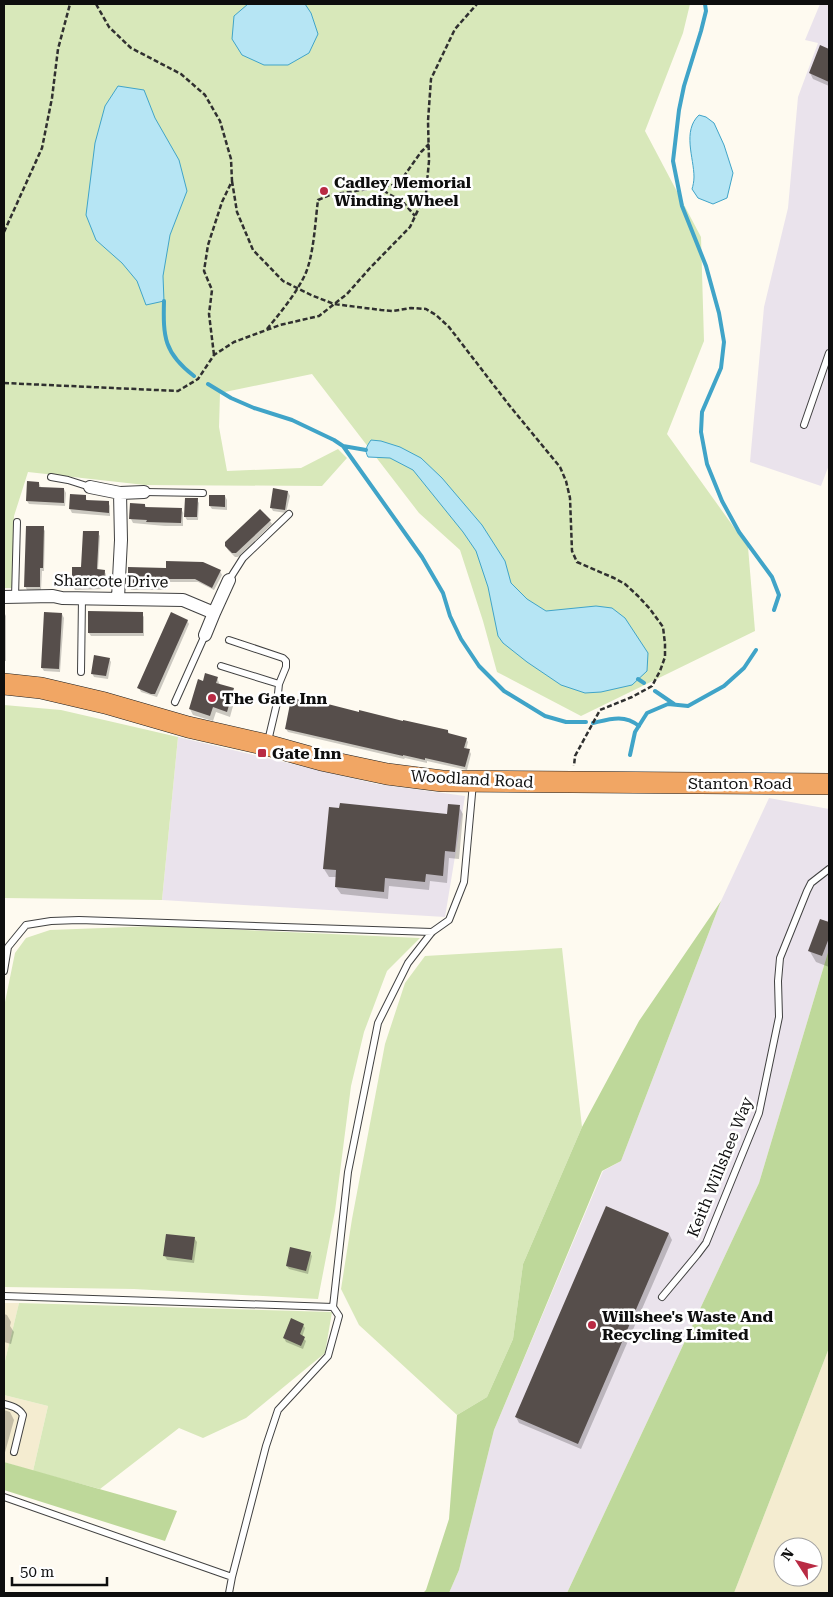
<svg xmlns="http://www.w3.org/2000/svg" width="833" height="1597" font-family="'Roboto Serif',serif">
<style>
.industrial{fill:#eae3ec}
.farmland{fill:#f4ecd0;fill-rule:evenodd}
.green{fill:#d8e8ba}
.forest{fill:#bed89a}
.water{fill:#b6e5f4;stroke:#40a4c8}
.shadow{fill:#0003}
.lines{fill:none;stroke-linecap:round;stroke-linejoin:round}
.stream{stroke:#40a4c8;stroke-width:4}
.building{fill:#564e4b}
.service-casing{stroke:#414141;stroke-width:8}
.minor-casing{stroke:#414141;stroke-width:14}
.trunk-casing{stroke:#1f1f1f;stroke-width:22}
.path{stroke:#303030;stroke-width:2.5;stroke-dasharray:5 2.5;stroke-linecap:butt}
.service{stroke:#fff;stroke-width:6}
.minor{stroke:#fff;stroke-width:12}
.trunk{stroke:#f1a664;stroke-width:21}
.poi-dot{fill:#b92b44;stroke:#fff;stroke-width:2}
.labels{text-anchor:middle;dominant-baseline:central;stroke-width:5;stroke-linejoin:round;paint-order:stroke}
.poi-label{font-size:16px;font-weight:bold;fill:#0e0e0e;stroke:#fff;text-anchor:start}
.street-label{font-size:16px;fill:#0e0e0e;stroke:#fff}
</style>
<rect width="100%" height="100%" fill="#fefaf0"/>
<path class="industrial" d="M820,4H829V465L821,486L750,462L764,307L788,208L798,97L818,43L805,40Z
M178,737L377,784L465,796L445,917L162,900Z
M769,798L829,809V949L759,1183L567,1593H449L459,1570L494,1430L603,1171L621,1161L721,901Z"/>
<path class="farmland" d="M4,1303H19L4,1365Z
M829,1348V1593H734ZM783,1547H813V1577H783Z
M4,1395L48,1406L33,1471L4,1462Z"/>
<path class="green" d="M4,4H690L683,33L645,131L701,237L704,341L667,434L748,547L755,631L581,716L497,672L483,621L460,550L419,513L312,374L220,393L219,427L227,471L301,468L338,449L347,458L322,486L145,485L28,472L14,516L12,588H4Z
M4,705L61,710L178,737L162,900L4,898Z
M156,926L420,938L387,971L364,1032L351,1086L335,1211L318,1299L134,1289L4,1287V1007L15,953L26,938L50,930Z
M562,948L582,1127L523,1264L513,1339L487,1397L457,1415L359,1325L341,1289L352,1219L385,1044L405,983L425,956Z
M19,1303L332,1312L325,1353L246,1418L203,1438L179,1428L100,1489L33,1471L48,1406L4,1395V1365Z"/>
<path class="forest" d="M721,901L621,1161L602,1171L494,1430L459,1570L449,1593H423L426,1590L449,1519L457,1415L487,1397L513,1339L523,1264L582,1127L639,1021Z
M829,949V1348L734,1593H567L759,1183Z
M4,1462L177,1511L165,1541L4,1490Z"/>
<path class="water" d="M248,4H305L311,13L318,34L309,53L288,65H264L242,55L232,39L234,16Z
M118,86L144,90L155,118L179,160L187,191L170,235L163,276L164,301L146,305L137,281L122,263L96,240L86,215L95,143L105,106Z
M699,115L706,117L714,123L724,145L733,173L727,198L713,204L698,198L692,189C693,186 694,181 694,177C694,158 682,131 699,115Z
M371,440L381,441L400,447L421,458L442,478L482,525L505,561L511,583L527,599L546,611L596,606L612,608L625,618L648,653L647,671L632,685L601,692L585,693L561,685L527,662L503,643L498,636L488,587L476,551L463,532L413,470L390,458L368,457C364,450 367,446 371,440Z"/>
<path class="shadow" d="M821,47L829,50V86L813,79L810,73Z
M39,483L41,488L64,489L66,493L65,506L29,504L27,501Z
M288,492L290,496L286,513L273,511L271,507Z
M85,496L87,501L108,502L110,506V516L72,513L70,509Z
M225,496L227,500V510L212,509L210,506Z
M197,500L199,503L198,520H187L183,513V526H165L133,523L131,519L145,505L147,508L181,509L185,516Z
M270,521L272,524L238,557H235L228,550L226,546Z
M43,528L45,531L44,571H42L41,590H27L25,586Z
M98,533L100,536L98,570L104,571L106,574L105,589L75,590L73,586V569H83Z
M129,568L220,571L222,575L214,590L198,582H166V590H131L129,586Z
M4,612L6,616V661H4Z
M62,614L64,618L60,672L44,671L42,668Z
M142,614L144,617V636H91L89,633Z
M187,620L189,624L157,697L141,692L139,688Z
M109,659L111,662L108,679L94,677L92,673Z
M217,678L220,685L233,689L236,695L230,717L216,712L213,721L193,715L190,709L204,682Z
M360,713L448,731L450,735L466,739L468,742L466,750H469L471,754L467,770L427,761V763L405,758L404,759L288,732L286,729Z
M459,807L463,814L459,859L449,858L447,883L430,881L429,890L389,886L388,899L341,894L336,887L337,877H329L324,869L448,815Z
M821,920L829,923V967L816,962L809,950Z
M607,1208L669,1234L672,1240L581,1449L519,1423L516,1417Z
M194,1238L197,1242L194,1263L167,1260L165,1256Z
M310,1253L312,1256L308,1274L289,1269L287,1266Z
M4,1314L7,1315L11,1322L10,1326L14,1332L11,1344L4,1342Z
M303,1325L305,1328L302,1337L306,1341L303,1349L286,1342L284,1338Z
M4,1410L10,1412L14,1420L4,1456Z"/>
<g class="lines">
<path class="stream" d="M705,4L706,11L701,31L684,86L679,110L673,161L682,206L706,266L719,313L724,342L721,368L702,412L701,432L707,464L722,501L739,532L772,577L779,595L774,610
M164,301C163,337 164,353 194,376
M208,384L231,398L254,408L292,420L334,440L343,446L422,557L443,593L450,616L461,639L479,666L504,691L545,716L566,722H586
M343,446L366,450
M638,679L644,683
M655,691L674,704
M593,723C610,719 624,714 639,726
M630,755L635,732L647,713L668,704L688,706L724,686L744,668L756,650"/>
</g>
<path class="building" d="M820,45L829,49V82L809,73Z
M27,481L39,482V487L64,488V503L26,501Z
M273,488L288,491L285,510L270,508Z
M70,494L86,495V500L109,501V513L69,509Z
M209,495H225V507L209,506Z
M185,498H198L197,517H184Z
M130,503L145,504V507L182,508L181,523L146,522L147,520L129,519Z
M260,509L271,520L236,553H232L225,546V542Z
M26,526H44L43,568H40V587H24Z
M83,531H99L97,569L105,570L104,586H72V567H81Z
M166,561L203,562L221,570L212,588L195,579H164V587H128V567L166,568Z
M88,611L143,612V633H88Z
M44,612L62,613L59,669L41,668Z
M171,612L188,620L155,694H151L137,688Z
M94,655L110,658L106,676L91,674Z
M205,673L218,677L216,683L234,688L227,712L213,707L210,716L189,709L198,679L203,681Z
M297,699L319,704L320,702L359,712V710L403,721V720L448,730V733L467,738L464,748L470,749L465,767L425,758V760L403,755V756L285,729L290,704L296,705Z
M340,803L447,814L448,804L460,805L455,852L445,851L443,876L426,874L425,882L385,878L384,892L335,887L336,870L323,869L329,807L339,808Z
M820,919L829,922V938L822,956L808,951Z
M606,1206L669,1233L578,1444L515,1417Z
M166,1234L195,1237L192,1260L163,1256Z
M290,1247L311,1252L306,1271L286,1266Z
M291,1318L304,1324L300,1334L305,1337L301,1346L283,1338Z"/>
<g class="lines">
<defs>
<path id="service" d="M804,425L829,353
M51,477L68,480L90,487
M144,492L203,493
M229,580L243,558L289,514
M15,597L17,522
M229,640L283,658L286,661V667L279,684
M221,666L279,684L277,703L268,741
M81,672L82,598
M175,702L205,635
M4,971L8,947L26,925L51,921L79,920L432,932
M4,1296L333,1307
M662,1297L697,1255L706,1243L759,1113L779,1017L778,981L780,958L807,891L811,883L829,869
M4,1404C12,1406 19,1408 23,1415L14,1452
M4,1497L232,1577
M229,1593L232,1577L266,1446L278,1410L328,1356L339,1316L333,1307L348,1172L378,1023L408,963L432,932L449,920L464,882L473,783"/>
<path id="minor" d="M90,487L120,493L144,492
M4,597L53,596L62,598L183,600L214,613L205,635
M118,598L121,540L120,493
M214,613L229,580"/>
<path id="trunk" d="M4,684L41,688L105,703L188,727L267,745L321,760L387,774L442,781L829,784"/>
</defs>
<use href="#service" class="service-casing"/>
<use href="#minor" class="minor-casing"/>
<use href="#trunk" class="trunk-casing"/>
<path class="path" d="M96,4L109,27L131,48L181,74L205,95L220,121L231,159L232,181L222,202L208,245L204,271L212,290L209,314L214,355
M232,181L237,212L253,250L283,281L311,295L334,304L381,310L393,311L411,308L426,309L436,315L449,327L509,405L560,467L566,481L570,498L572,551L577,562L614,578L625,584L638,596L650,609L663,627L665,644V657L660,671L652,686L632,697L600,710L575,756L574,766
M377,187L403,202L415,216
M4,232L42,148L52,98L58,49L70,4
M267,329C281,312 295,295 305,275C314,254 315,223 318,200L330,195L393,185L404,176L421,152L429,144
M4,383L178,391L198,379L214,355L234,342L280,325L319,316L347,294L370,268L410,227L426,193L429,161L428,121L431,79L455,29L477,4"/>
<use href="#service" class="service"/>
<use href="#minor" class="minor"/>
<use href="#trunk" class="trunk"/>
</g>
<g class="poi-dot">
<circle cx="324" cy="191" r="5"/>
<circle cx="212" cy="698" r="5"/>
<rect x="257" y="748" width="10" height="10" rx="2.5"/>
<circle cx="592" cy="1325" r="5"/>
</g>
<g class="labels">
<g class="poi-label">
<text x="334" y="182">Cadley Memorial<tspan x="334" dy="18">Winding Wheel</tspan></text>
<text x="222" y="698">The Gate Inn</text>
<text x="272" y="753">Gate Inn</text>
<text x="602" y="1316">Willshee's Waste And<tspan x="602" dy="18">Recycling Limited</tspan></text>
</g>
<g class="street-label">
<text transform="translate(111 581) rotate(1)">Sharcote Drive</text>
<text transform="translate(472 779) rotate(3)">Woodland Road</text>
<text x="740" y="783">Stanton Road</text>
<text transform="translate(720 1167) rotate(-68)">Keith Willshee Way</text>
</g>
</g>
<rect width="833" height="1597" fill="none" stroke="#0e0e0e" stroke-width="10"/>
<g transform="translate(798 1562) rotate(306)"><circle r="24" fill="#ffffff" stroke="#9f9f9f"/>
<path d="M0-4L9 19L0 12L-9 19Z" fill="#b92b44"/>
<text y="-8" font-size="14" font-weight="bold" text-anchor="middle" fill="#0e0e0e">N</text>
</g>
<path d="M12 1577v8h95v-8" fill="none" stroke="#0e0e0e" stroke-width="2.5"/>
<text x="20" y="1577" font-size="15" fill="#0e0e0e" stroke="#ffffff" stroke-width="4" paint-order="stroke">50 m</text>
</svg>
